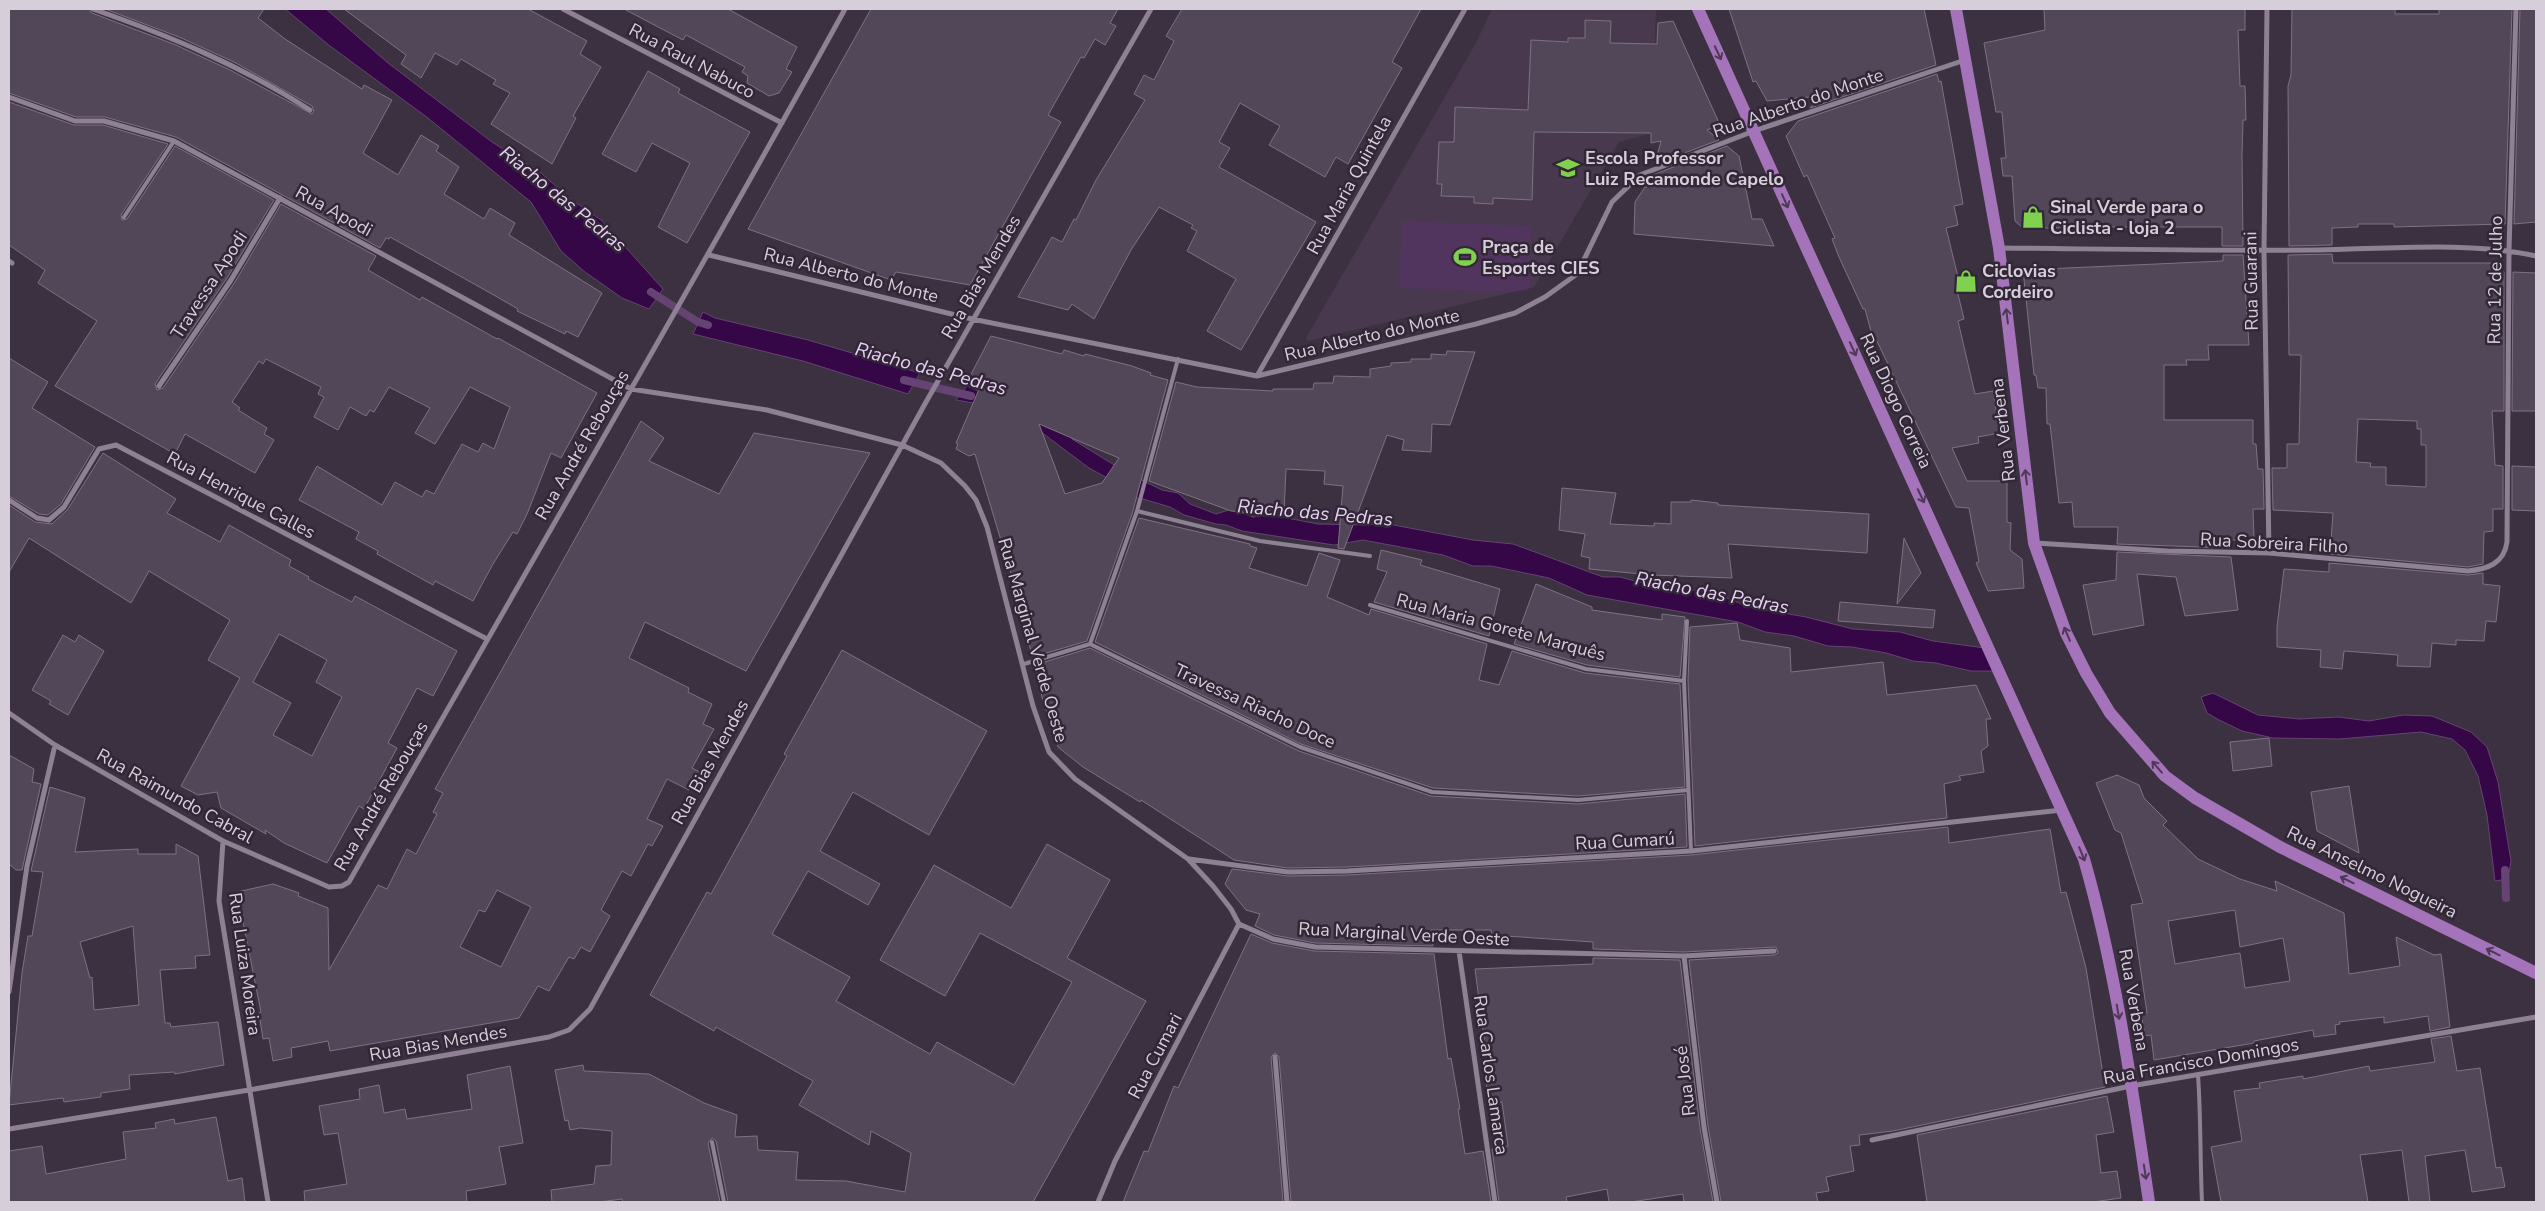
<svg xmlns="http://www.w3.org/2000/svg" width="2545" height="1211" font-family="'Nunito Sans',sans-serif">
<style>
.built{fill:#48394f}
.grass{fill:#52355f}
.water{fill:#350746;stroke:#654372}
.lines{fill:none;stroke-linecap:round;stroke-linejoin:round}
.stream{stroke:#654372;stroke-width:8}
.building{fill:#524758;stroke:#7d7183;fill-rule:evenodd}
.lane{stroke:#8e8194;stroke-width:4}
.street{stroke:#8e8194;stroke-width:5}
.primary{stroke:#a573ba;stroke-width:12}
.oneway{stroke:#4e3a57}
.labels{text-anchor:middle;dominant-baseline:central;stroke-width:5;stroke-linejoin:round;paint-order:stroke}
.street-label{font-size:18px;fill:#d6cfda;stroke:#312736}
.poi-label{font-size:18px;font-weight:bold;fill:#d6cfda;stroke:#312736;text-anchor:start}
.water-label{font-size:19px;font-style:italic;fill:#e8d0f4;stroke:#312736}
</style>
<rect width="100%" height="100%" fill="#3c3141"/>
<path class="built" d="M1492,9H1656L1652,133L1619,142L1534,287L1308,341L1306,338L1476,43Z"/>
<path class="grass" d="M1402,221L1531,226L1529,289L1513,292L1399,288Z"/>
<path class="water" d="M285,9H326L388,63L492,142L541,173L569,198L601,220L663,289L649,309L622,298L585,272L561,251L531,202L428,118L330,46Z
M703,312L715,318L808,340L920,373L908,394L803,361L693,334Z
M967,386L1067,430L1072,439L1129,474L1162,490L1178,493L1190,504L1216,514L1232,509L1253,517L1272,515L1318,524L1366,525L1383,523L1473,540L1513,544L1603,577H1620L1650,585L1677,586L1724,597L1749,607L1806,617L1853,629L1900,632L1933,641L1985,648L1995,671H1971L1936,663L1913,661L1886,653L1852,647L1828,646L1794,636L1765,632L1738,622L1587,595L1549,578L1491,566H1473L1443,555L1363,540L1334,545L1242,531L1226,525L1216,524L1184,515L1170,507L1143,499L1140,500L1120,485L1089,468L1041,432L985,405L956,400Z
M2213,693L2258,715L2299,719L2338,717L2369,721L2403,715L2432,716L2471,732L2487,747L2498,782L2511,861L2508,879L2495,881L2487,815L2478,776L2465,750L2452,739L2421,732L2340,739L2273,738L2242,731L2219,720L2207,713L2201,697Z"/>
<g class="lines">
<path class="stream" d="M651,292L698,322L708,325
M904,380L971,396
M2505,870L2506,898"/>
</g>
<path class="building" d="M9,9H89L92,13L176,45L230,70L312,114L314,111L312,106L234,62L179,37L105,9H264L258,18L285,39L362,89L364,85L392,100L363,153L398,175L421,135L439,146L436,151L459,167L444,194L484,219L490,208L515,223L509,235L602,293L578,337L566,331L565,334L517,311L518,309L492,294L390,237L389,239L386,238L380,248L176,137L105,117H76L9,93Z
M344,9H528L587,41L580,54L601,67L573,116L576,118L552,164L491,124L510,93L493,84L496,80L461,59L457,65L435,53L421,78L401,64L406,55Z
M624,9H728L797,47L786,69L792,72L779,93L769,96L747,83L748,76L742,72L745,67L686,35L683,40Z
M871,9H1118L1110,23L1116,26L1105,45L1095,39L1084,58L1081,57L1048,115L1061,122L970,285L896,272L891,280L748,229Z
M1182,9H1421L1392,62L1402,68L1348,164L1336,157L1325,177L1269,145L1280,126L1240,103L1219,142L1230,148L1219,167L1316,222L1241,350L1207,331L1236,279L1187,251L1197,231L1191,228L1193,225L1159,207L1131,250L1094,319L1072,304L1068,310L1018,297L1052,237L1062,242L1074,219L1076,220L1096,180L1145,100L1134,94L1144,75L1154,80L1174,41L1166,36Z
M1729,9H1924L1936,65L1810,108L1820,96L1767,101L1756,81L1753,82Z
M2044,9H2245V30H2238L2240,86H2245L2246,120H2243L2242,155L2243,246H2222V227H2109V230L2081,231V228H2023L2015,221L2012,176H2003L2001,158H2006L2002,112H1996L1984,43L2045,30Z
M2292,9H2395V14H2439V9H2512L2505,224L2394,227V224H2358V227L2332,228V245L2289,246L2288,86L2291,75Z
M2520,9H2536V222L2514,224Z
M1585,20L1611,21L1610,43L1657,44L1658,23L1673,21L1720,125L1707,130L1719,140L1655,164L1661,141L1651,143V133L1534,132L1532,200L1493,198V204L1474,203V197L1441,196L1442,184H1437L1439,142H1454L1455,107L1528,110L1531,40L1568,42V38H1585Z
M648,71L680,89L678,93L750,132L687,243L658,227L690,163L652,143L636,172L602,154Z
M1937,74L1939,82L1941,81L1963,204L1954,206L1958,225L1946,228L1960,285L1956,286L1964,319L1958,321L1975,394L1993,391L2000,433L1978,437L1979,443L1952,448L1967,481H2007V522L2011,523L2010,550L2022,559L2024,588L1988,591L1976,563L1979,562L1969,508L1956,507L1876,339H1873L1865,309H1863L1839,257L1832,239L1835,238L1807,175L1804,177L1786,136L1798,121Z
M9,102L74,125H103L168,144L121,215L122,220L127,219L175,146L274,200L227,278L155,384L157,390L163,388L235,282L281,204L376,256L368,270L420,300L422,297L497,339L498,338L597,393L561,458L551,453L527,514L517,534L513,532L493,564L473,601L435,581L433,585L377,554L378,551L356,539L359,532L299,500L317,466L382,505L395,482L422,497L426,490L434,494L462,444L478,452L483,443L494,449L510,407L470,387L435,444L415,433L430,408L389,387L374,412L370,410L366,416L350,407L338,430L314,417L324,397L318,394L321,387L266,359L263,364L259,361L232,402L240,408L238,410L267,428L264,434L274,440L255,473L185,434L175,454L55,386L97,321L38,283L45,270L9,245Z
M1727,146L1739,156L1752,219H1762L1774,246L1634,234L1635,202L1645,187H1647L1648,183H1651L1653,175Z
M2332,254L2333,263H2494V272H2504V411H2492L2495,465L2503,466V509H2493V531L2484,532L2483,564L2468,567L2330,554L2333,513L2273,510L2272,468H2287V444H2299L2301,355H2289L2288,255ZM2358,419L2417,421V429H2421V445H2426V487L2386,485V467H2370L2371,463L2356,462Z
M2223,255H2243L2249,345H2208L2209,360H2186L2187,365H2164V420H2253V444H2256L2258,469H2263L2264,509H2253L2254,540H2226L2229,548L2117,544L2118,527H2074L2072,502L2059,503L2050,424H2047L2046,388H2038L2036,375H2034L2023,270L2223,261Z
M2513,272L2536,273V411H2512Z
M991,336L1062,354L1064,350L1084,356L1085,354L1132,366L1151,373L1150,375L1168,380L1132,514L1087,641L1033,657L1025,632L1031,631L1016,576L1012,577L975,454L969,456L956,449L958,444L956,443L980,387L968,380ZM1039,424L1102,451L1119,458L1102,483L1065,494Z
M1447,351L1475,352L1450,425L1432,424L1431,452L1402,450L1404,440L1387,435L1344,549L1338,548L1343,486L1324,484L1325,471L1286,469L1284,513L1262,512L1261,514L1231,511L1149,481L1176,382L1197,387L1273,391V389H1313L1314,383H1333L1334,376L1370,377V369L1391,366V363L1411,362V359H1431V354L1446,355Z
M9,358L48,382L32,408L95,447L61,504L48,515L39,514L9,496Z
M641,421L664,438L649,461L719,494L754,433L870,453L746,671L645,622L629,658L689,688L688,692L712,704L703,724L714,729L692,768L700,772L689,790L667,779L647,819L663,826L652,846L648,844L631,876L622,871L601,910L610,916L590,952L581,947L574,959L569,957L549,991L538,986L519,1018L330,1051L328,1041L291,1048L292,1057L273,1061L269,1038L263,1039L259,1013L261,1012L237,892L273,884L299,893L298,896L328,908L329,970L378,885L387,889L407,849L416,854L437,814L433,812L443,793L435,789ZM497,890L531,907L501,967L460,947L479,910L485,912Z
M103,453L176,499L167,513L220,542L229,525L291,560L289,566L309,577L308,579L352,602L355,596L457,651L433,696L417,688L388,743L397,748L364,809L359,806L327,863L284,843L265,830L266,834L221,808L217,792L198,795L181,786L240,678L208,660L230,620L149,571L131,603L29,538L9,572V505L35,522L52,524L68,509ZM279,634L327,660L316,682L342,697L312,756L273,735L291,703L253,682Z
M2512,466L2536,467V511L2512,510Z
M1562,488L1616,493L1610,524L1654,526V523L1671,524V502H1691V500L1718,503V505L1869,514L1867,553L1728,544L1732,578L1652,575L1589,569L1590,558L1581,556L1585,534L1559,530Z
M1139,518L1250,544V546L1257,548L1249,568L1307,586L1319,553L1340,560L1327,597L1369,615L1371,609L1487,644L1479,680L1499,685L1512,651L1585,673L1680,684L1685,787L1578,796L1433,788L1301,744L1095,642Z
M1904,538L1921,573L1897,604Z
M1381,550L1422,560L1420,565L1500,589L1489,636L1374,602L1387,572L1377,569Z
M2117,552L2231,557L2238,610L2185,616L2176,577L2137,574L2144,625L2093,635L2083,585L2116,580Z
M2329,563L2468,575L2483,573V584L2500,586L2496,622L2486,621L2484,641L2456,640V645L2432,643L2430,667L2397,666L2398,655L2344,651L2342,669L2320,667L2321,650L2277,647V627L2284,569L2329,572Z
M1536,584L1592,607V610L1662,620V614L1685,617L1680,677L1587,665L1514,644Z
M1840,602L1935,610L1933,628L1838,621Z
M1737,623L1740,640L1790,648L1791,672L1883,662L1887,695L1976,685L1991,719H1986L1988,746L1981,751L1984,772L1959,776L1961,780L1944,784L1947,818L1695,846L1688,681L1690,627Z
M63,635L75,642L79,635L104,651L68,715L49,704L51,701L32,690Z
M1090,648L1299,751L1431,796L1578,804L1685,794L1687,847L1347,867L1288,868L1234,860L1141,800L1140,802L1083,767L1058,747L1042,697L1035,665Z
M842,650L987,731L929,835L853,792L820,851L880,884L868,905L808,871L772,934L850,977L836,1001L930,1054L937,1042L1014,1085L1072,982L980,933L945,996L880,960L934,865L1011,908L1047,844L1110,880L1067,958L1146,1001L1033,1202H728L716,1141L712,1138L708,1143L720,1202H623L622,1199L599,1202H552L551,1190L594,1184L596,1166L611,1165L612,1131L580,1128L570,1130L568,1120L565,1121L555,1070L583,1065L584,1071L649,1074L704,1103L737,1115L735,1137L757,1136L758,1150L798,1152L796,1180L846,1181L905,1192L911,1153L871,1131L869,1145L799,1105L813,1081L716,1027L714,1031L650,995L707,892L711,894L787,756L784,754Z
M2269,738L2272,766L2233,771L2230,742Z
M9,755L34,769L32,782L41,784L22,870H16L9,864Z
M2117,775L2139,785L2144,798L2167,821L2163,825L2198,859L2240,879L2277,891L2275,881L2344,913L2349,974L2400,966L2396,937L2434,955L2441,954L2450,1027L2430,1031L2428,1016L2384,1023V1017L2339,1022L2340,1024L2335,1025L2336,1034L2314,1037L2313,1030L2254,1041V1043L2154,1060L2151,1035L2145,1036L2141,1014L2147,1013L2131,905L2143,903L2121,833L2115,830L2096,783ZM2235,910L2240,947L2283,938L2290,981L2245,988L2240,953L2175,964L2168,921Z
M2349,786L2359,853L2317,831L2311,792Z
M50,787L85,798L75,852L138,849V854H176V844L198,856L210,955L195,956L196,968L160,970L165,1023H170L171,1027L218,1022L224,1065L175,1074L174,1072L129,1075L130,1089L101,1093V1097L64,1102L63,1098L9,1105L22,973L28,936H32L43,872L31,871ZM133,926L139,1005L94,1010L92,977L90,978L80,942Z
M1948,827L1949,843L2050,829L2061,893L2066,892L2086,968L2105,1087L1893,1131L1859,1135L1860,1145L1850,1146L1854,1171L1826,1177L1829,1191L1816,1193L1818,1202H1721L1708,1126L1689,960L1774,955L1778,953L1776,947L1684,952L1593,949V942L1492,935L1491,930H1431L1433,946L1315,943L1274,935L1255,926L1260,914L1246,910L1225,884L1232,869L1288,876L1347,875L1691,855Z
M1251,934L1272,943L1314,951L1434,954L1448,1059L1451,1058L1460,1109H1458L1465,1154L1483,1151L1491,1202H1291L1279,1057L1275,1053L1271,1057L1283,1202H1123L1144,1151L1148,1152L1174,1086L1178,1088Z
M1593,958L1680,960L1700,1128L1713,1202H1684L1683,1194L1631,1202H1609L1607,1189L1566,1197L1567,1202H1499L1492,1149L1508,1146L1502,1102L1488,1104L1484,1053H1486L1475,969L1593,964Z
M2451,1036L2457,1071L2480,1068L2496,1168L2501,1167L2505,1187L2472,1192L2465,1150L2425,1156L2430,1202H2409L2402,1150L2360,1155L2368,1202H2221L2211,1147L2242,1141L2234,1091L2260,1088L2259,1083L2303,1076V1079L2369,1066L2370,1071L2435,1062L2431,1039Z
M510,1066L523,1143L499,1147L506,1184L466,1191L467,1202H305L304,1191L347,1184L338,1133L324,1135L319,1106L360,1099L359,1089L379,1085L384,1113L405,1109L407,1119L472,1109L467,1075Z
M2107,1096L2114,1132L2096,1135L2101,1173L2117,1171L2121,1198L2093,1202H1927L1917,1135Z
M216,1117L228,1181L242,1178L245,1202H9V1151L42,1146L46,1174L126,1159L123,1132L156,1128L155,1123L174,1119L175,1124Z"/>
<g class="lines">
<path class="lane" d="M124,217L174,141
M1137,511L1260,541L1370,556
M1370,605L1586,669L1684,681
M1687,621L1684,681L1691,851
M1090,644L1137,511L1178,359
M1024,664L1090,644L1300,747L1432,792L1578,800L1688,790
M2198,1075C2201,1118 2200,1160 2202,1202
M712,1142L724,1202"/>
<path class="street" d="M93,9C170,36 242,66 310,110
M563,9L782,123
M2267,9L2264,251L2269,553
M9,97L75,121H104L174,141L631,389L767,410L902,445L941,463L965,486L976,500L987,527L1033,706L1049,752L1075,779L1188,859L1213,886L1231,909L1239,924L1273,939L1315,947L1684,956L1774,951
M1999,248C2105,249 2211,251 2317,250C2386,249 2470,241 2536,256
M709,255L972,319L1257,376L1476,324L1515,313L1545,297L1577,274L1612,202L1640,175L1754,131L1965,60
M9,261L12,263
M1257,376L1465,9
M159,386L231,280L280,198
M9,500L37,518L49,520L64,507L99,449L116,445L487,639
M2035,543L2167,551L2269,553L2468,571C2487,569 2504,564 2507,542L2509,250L2516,9
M9,713L55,745L223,841L329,887L342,886L349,882C514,591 684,302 845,9
M223,841L219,901L268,1202
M1189,859L1288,872L1347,871L1691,851L2062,810
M1459,951L1495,1202
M1684,956L1704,1127L1717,1202
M9,992L27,866L55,745
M1275,1057L1287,1202
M9,1129L249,1090L549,1037L569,1030L590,1009L926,402L1151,9
M1872,1140L2131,1086L2536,1017
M1098,1202L1115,1161L1239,924"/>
<path class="primary" d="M1698,9L2084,859C2116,971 2132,1087 2149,1202
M1956,9L1999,248L2034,543L2066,633L2086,673L2110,713L2165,776L2195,798L2280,847L2536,973"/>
</g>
<defs><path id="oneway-shaft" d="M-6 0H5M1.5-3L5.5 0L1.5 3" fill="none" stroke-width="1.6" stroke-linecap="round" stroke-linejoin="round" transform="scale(1.25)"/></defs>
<g class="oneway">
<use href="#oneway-shaft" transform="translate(1718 53) rotate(65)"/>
<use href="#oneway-shaft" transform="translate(1785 201) rotate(66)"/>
<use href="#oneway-shaft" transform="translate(2007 316) rotate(-97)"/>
<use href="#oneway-shaft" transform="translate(1853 349) rotate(65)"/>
<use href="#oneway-shaft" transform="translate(2026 477) rotate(-97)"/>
<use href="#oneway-shaft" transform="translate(1921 496) rotate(65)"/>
<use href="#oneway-shaft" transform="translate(2067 634) rotate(-113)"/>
<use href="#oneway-shaft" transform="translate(2157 767) rotate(-131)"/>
<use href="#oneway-shaft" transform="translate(2082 854) rotate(67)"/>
<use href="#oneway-shaft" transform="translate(2347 880) rotate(-154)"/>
<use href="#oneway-shaft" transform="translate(2493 952) rotate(-154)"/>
<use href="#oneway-shaft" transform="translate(2118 1012) rotate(80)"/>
<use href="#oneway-shaft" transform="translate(2145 1172) rotate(81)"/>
</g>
<defs>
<symbol id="school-bare" viewBox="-9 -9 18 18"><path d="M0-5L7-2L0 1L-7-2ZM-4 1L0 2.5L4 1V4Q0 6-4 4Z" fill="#82d04f" stroke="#312736" stroke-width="2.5" paint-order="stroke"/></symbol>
<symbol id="shop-bare" viewBox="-9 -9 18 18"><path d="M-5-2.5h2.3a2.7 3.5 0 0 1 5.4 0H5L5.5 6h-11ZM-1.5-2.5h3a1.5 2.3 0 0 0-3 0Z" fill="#82d04f" stroke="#312736" stroke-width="2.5" paint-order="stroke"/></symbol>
<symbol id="stadium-bare" viewBox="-9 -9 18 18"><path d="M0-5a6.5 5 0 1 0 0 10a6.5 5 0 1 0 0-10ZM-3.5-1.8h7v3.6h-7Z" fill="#82d04f" stroke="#312736" stroke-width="2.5" paint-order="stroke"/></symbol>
</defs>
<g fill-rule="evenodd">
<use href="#school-bare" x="1552" y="152" width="32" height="32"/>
<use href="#shop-bare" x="2017" y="201" width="32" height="32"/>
<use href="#stadium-bare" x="1449" y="241" width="32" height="32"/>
<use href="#shop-bare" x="1950" y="265" width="32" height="32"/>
</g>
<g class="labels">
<g class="street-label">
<text transform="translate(692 61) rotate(28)">Rua Raul Nabuco</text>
<text transform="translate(1798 103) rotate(-19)">Rua Alberto do Monte</text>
<text transform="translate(1349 185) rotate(-61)">Rua Maria Quintela</text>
<text transform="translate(334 211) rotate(29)">Rua Apodi</text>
<text transform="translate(851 275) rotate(14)">Rua Alberto do Monte</text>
<text transform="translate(981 277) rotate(-60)">Rua Bias Mendes</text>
<text transform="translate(2495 280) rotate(-89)">Rua 12 de Julho</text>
<text transform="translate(2251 281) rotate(-91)">Rua Guarani</text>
<text transform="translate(209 285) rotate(-57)">Travessa Apodi</text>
<text transform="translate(1372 335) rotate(-13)">Rua Alberto do Monte</text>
<text transform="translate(1896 401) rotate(65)">Rua Diogo Correia</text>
<text transform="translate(2003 430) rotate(-97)">Rua Verbena</text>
<text transform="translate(582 445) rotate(-60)">Rua André Rebouças</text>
<text transform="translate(241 495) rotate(28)">Rua Henrique Calles</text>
<text transform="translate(2274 543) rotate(3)">Rua Sobreira Filho</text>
<text transform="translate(1501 627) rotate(15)">Rua Maria Gorete Marquês</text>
<text transform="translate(1033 640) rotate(74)">Rua Marginal Verde Oeste</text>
<text transform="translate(1255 706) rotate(25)">Travessa Riacho Doce</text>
<text transform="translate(710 762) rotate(-61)">Rua Bias Mendes</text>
<text transform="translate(175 796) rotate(29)">Rua Raimundo Cabral</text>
<text transform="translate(381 796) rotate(-60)">Rua André Rebouças</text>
<text transform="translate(1625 841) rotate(-3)">Rua Cumarú</text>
<text transform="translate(2372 872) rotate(26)">Rua Anselmo Nogueira</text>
<text transform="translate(1404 934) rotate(3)">Rua Marginal Verde Oeste</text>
<text transform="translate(245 964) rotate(82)">Rua Luiza Moreira</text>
<text transform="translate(2134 1000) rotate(80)">Rua Verbena</text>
<text transform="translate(438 1043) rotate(-10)">Rua Bias Mendes</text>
<text transform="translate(1155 1056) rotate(-62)">Rua Cumari</text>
<text transform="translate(2201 1061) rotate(-10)">Rua Francisco Domingos</text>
<text transform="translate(1491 1075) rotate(82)">Rua Carlos Lamarca</text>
<text transform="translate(1685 1081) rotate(-97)">Rua José</text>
</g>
<g class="poi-label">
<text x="1585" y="158">Escola Professor<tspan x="1585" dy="21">Luiz Recamonde Capelo</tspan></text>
<text x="2050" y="207">Sinal Verde para o<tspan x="2050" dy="21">Ciclista - loja 2</tspan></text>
<text x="1482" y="247">Praça de<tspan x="1482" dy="21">Esportes CIES</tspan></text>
<text x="1982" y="271">Ciclovias<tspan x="1982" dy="21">Cordeiro</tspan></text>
</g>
<g class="water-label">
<text transform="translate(563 199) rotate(39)">Riacho das Pedras</text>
<text transform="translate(931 369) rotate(15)">Riacho das Pedras</text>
<text transform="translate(1315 513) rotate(5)">Riacho das Pedras</text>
<text transform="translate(1712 593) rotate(11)">Riacho das Pedras</text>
</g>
</g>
<rect width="2545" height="1211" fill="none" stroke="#d6cfda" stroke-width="20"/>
</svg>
